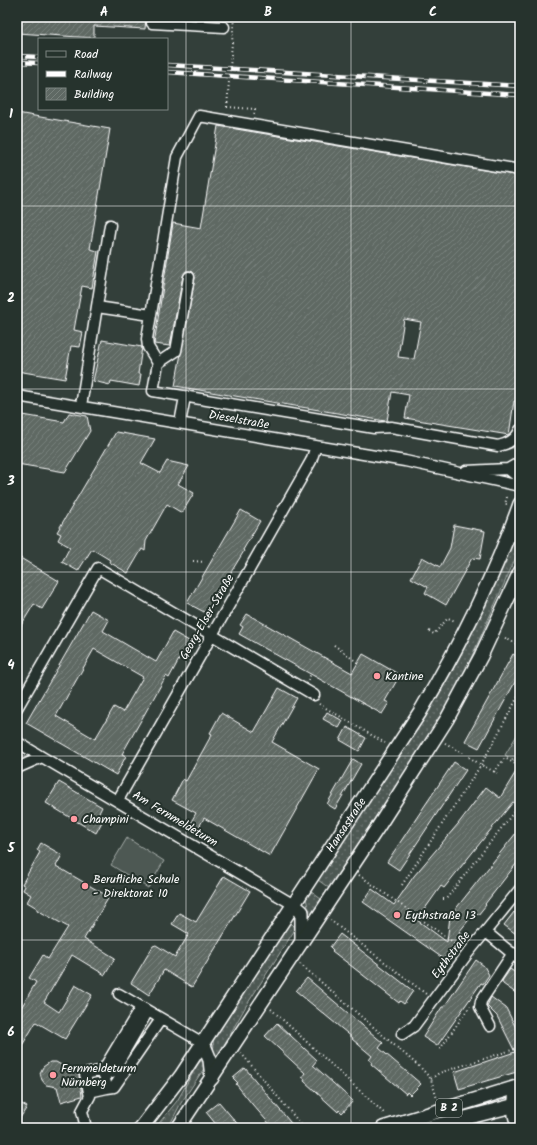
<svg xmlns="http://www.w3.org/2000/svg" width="537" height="1145" font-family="Kalam,sans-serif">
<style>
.grass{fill:url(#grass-dots);stroke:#a6aca9}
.green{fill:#4d5853;stroke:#a6aca9}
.building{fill:url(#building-hatch);stroke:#fff;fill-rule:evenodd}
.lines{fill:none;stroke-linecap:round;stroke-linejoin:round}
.minor-casing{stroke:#fff;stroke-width:13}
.major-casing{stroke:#fff;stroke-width:16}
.path{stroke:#fff;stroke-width:2;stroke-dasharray:1 3;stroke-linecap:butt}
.minor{stroke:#26332d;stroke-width:10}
.major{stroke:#26332d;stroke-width:13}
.rail-casing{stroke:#fff;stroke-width:4.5}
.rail{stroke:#26332d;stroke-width:3;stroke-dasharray:9;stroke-linecap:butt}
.path-bridge{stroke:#fff;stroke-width:2;stroke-dasharray:1 3;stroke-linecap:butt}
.grid{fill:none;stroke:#fff;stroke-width:1;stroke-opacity:0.55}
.poi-dot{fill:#ff9aa2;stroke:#26332d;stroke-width:1.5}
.labels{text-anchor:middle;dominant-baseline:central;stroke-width:4;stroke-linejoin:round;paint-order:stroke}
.shield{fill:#26332d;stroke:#bec2c0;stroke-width:1}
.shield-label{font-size:11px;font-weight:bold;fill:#fff}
.street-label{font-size:12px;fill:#fff;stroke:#26332d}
.poi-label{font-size:12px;fill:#fff;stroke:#26332d;text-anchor:start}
.neatline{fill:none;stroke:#fff;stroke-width:1.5}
.grid-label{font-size:13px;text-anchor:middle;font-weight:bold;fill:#fff}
</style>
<defs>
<pattern id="grass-dots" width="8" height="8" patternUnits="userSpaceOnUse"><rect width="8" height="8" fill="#4d5853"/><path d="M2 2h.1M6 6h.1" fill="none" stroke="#68716d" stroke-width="1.8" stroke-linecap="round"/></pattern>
<pattern id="building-hatch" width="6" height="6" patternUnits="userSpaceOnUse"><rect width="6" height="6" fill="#5f6964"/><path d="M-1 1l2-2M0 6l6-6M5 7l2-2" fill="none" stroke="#77807b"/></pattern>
</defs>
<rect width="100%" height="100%" fill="#333f3a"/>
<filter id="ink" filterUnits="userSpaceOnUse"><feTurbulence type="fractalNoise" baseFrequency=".025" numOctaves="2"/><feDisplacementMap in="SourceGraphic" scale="8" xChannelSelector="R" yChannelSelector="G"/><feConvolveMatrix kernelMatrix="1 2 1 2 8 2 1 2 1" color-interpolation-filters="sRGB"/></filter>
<g filter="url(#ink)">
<path class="grass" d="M520,519V548L460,683L419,751L329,888L318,880L407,743Z
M310,891L321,899L305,925L309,912L306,898Z
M289,923L296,927L294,931L246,1006L216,1059L214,1058L213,1038Z
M201,1061H204L205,1067L181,1103L168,1128H155L177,1101L199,1062Z"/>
<path class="green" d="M520,730V764L505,755Z
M127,838L164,861L148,888L111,865Z"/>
<path class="building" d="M17,17H146L145,29L94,26V38L17,33Z
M17,113L110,129L90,249L98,251L92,288L82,286L74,330L83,332L80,347L71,346L65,379L17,371Z
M218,126L520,176V402L514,401L509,435L405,418L409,395L392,392L387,421H385L175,386L195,278L193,272L190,271H186L183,276L170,346L154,344L173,223L201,228ZM404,319L421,322L414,359L398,357Z
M102,340L142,347L138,374H141L139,386L111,381L110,385L93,381Z
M69,413L87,416L90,431L65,472L17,464V414L64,422Z
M116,432L155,439L141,463L160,473L167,461L189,466L178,484L194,493L182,513L167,504L146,541L145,551L142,549L128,573L109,562L110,560L92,549L78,571L62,562L70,547L58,540L61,534L57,532Z
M241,510L260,521L243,550L244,551L206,613L187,603Z
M454,525L485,531L480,559L472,558L446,605L425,593L428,587L411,578L422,557L440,567L450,548Z
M17,556L59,581L42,609L34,604L17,632Z
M91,610L109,620L103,631L156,662L173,632L189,641L169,678L166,676L122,754L126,756L116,775L26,723ZM94,649L143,677L123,712L114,707L95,739L56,716Z
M247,614L352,673L363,654L400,675L385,701L389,703L382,714L239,634L243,627L240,625Z
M513,654L520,658V673L479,748L465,741Z
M279,688L297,698L272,742L319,769L270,856L204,818L199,827L191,822L196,813L172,800L183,779L186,781L212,734L210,733L221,713L254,732Z
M327,712L343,721L339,728L323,719Z
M347,727L366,738L359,751L340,740Z
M353,759L361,764L335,809L327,804Z
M454,762L466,770L399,870L387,862Z
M520,765V806L513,802L444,888L441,886L417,920L447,942L450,916L520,828V859L485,904L486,905L478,915L477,913L474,917L472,916L459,932L464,936L460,943L457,941L444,959L363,902L372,889L394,905L414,876L458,824L486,787L500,798Z
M59,782L102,807L97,817L103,820L96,833L46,803Z
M41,843L62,855L56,866L109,897L84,939L115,958L105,975L72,955L44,1002L59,1012L75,985L92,995L65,1039L36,1022L17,1054V1015L36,982L29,978L43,955L48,959L68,927L37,910V908L27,902L31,895L23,890L25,886L22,884L40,852L37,850Z
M224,876L250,891L192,987L164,970L149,995L131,983L153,946L156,945L175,957L189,934L172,924L179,913L196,922Z
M514,912L520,916V937L504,925Z
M340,934L413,991L404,1004L400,1001L399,1003L332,951L333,950L330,947Z
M476,960L484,966L489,975L483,984L481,983L437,1046L423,1037L442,1007H444Z
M510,969L520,976V996L503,984L502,981Z
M307,978L383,1043L379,1048L421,1084L410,1095L407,1092L406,1094L371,1064L372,1062L369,1060L372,1056L352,1039L353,1038L296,991Z
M491,997L506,1008L520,1036V1071L459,1089L454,1072L515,1052L497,1016L487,1006Z
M277,1023L317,1060L313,1065L353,1101L342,1113L339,1110L338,1112L304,1081L305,1079L302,1077L305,1073L265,1036Z
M50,1062H56L63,1066L66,1071L82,1068L79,1075L82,1096L61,1102L57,1087L46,1085L42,1080L40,1073L43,1067Z
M245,1068L295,1128H273L252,1104L236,1084L238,1083L233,1078Z
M17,1101L27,1107L17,1123Z
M219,1102L241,1128H219L206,1112Z"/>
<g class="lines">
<defs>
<path id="minor" d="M153,17L152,23L224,27
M520,170L199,116L177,157L147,339L148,347L158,363L153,391L374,428L391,427L498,446C508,444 516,440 520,430
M97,307L151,315
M158,363L176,351L189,277
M17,396L405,461L520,486
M81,406L110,225
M180,423L185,397
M508,469L520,479
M466,471L508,469L520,462
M17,708L98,568L314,695
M17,742L42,757
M17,768L42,757L294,905
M118,800L311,461L316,446
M486,932L520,960
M119,994L203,1043
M490,1026L480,1007L481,1001L513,953
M402,1034L414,1026L468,953L520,889
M103,1070L107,1088L89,1092L85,1074L103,1070L141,1007
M112,1073L148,1011
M107,1088L114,1087L161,1019
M515,1088C513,1103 510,1115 519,1128
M86,1128L82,1111L90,1096L89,1092"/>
<g id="major">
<path d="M294,905L302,912V941"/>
<path d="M203,1043L210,1060L212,1078"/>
<path id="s1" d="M141,1128L181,1076L420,712C460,645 494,577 520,504"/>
<path d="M178,1128L378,827L447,719L481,656L520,572"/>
<path d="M383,1128L520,1086"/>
<path d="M427,1128L520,1104"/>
</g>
</defs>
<use href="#minor" class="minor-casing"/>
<use href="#major" class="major-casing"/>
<path class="path" d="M227,107L255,109L254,116
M507,497L505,504H508
M193,561L205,562
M429,631L434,634L448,618L455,621
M505,638L520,646
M334,645L358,663
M308,680L311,674
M319,704L385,743
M445,743L463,753
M469,757L481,765L497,773
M494,772L505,758L520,767
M359,875L460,947
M402,885L481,765L520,693
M443,899H446L517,808L520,809
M330,920L426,994
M300,964L421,1068L431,1079L437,1099
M271,1009L385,1114
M440,1049L470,1006
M241,1053L304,1128
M431,1079L439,1073L518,1048"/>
<use href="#minor" class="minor"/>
<use href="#major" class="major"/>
<defs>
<path id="rail" d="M17,56L39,57
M17,62L39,63
M167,65L520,86
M167,72L520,95"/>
</defs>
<use href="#rail" class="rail-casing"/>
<use href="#rail" class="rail"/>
<path class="path-bridge" d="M227,107L234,17"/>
</g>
</g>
<path class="grid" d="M186,17V1128M351,17V1128M17,206H520M17,389H520M17,572H520M17,756H520M17,940H520"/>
<g class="poi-dot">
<circle cx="377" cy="676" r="4"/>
<circle cx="74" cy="819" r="4"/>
<circle cx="85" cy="886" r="4"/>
<circle cx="397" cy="915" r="4"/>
<circle cx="53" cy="1075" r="4"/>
</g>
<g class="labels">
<rect class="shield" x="436" y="1099" width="26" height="18" rx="3"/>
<g class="shield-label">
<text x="449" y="1108">B 2</text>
</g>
<g class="street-label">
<text transform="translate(239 420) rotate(10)">Dieselstraße</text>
<text transform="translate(207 617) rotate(-60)">Georg-Elser-Straße</text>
<text transform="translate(175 819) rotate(31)">Am Fernmeldeturm</text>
<text stroke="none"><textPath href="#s1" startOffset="366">Hansastraße</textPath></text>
<text transform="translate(451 955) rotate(-53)">Eythstraße</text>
</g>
<g class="poi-label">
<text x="385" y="676">Kantine</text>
<text x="82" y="819">Champini</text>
<text x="93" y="879">Berufliche Schule<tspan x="93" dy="14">- Direktorat 10</tspan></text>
<text x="405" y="915">Eythstraße 13</text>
<text x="61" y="1068">Fernmeldeturm<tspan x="61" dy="14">Nürnberg</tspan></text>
</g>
</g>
<rect width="537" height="1145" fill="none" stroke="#26332d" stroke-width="44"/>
<rect x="38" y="38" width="130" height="72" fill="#26332d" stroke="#7d8581"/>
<rect x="46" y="51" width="20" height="6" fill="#26332d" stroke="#7d8581"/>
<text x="74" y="58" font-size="12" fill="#ffffff">Road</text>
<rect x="46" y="71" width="20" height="6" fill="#ffffff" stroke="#7d8581"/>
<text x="74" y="78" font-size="12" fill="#ffffff">Railway</text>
<rect x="46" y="88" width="20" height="12" fill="url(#building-hatch)" stroke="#7d8581"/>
<text x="74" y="98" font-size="12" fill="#ffffff">Building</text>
<rect x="22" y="22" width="493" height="1101" class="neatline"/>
<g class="grid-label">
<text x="104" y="16">A</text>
<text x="268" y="16">B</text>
<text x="433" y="16">C</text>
<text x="11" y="118">1</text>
<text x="11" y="302">2</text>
<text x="11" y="485">3</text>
<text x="11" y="669">4</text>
<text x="11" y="852">5</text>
<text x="11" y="1036">6</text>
</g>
</svg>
